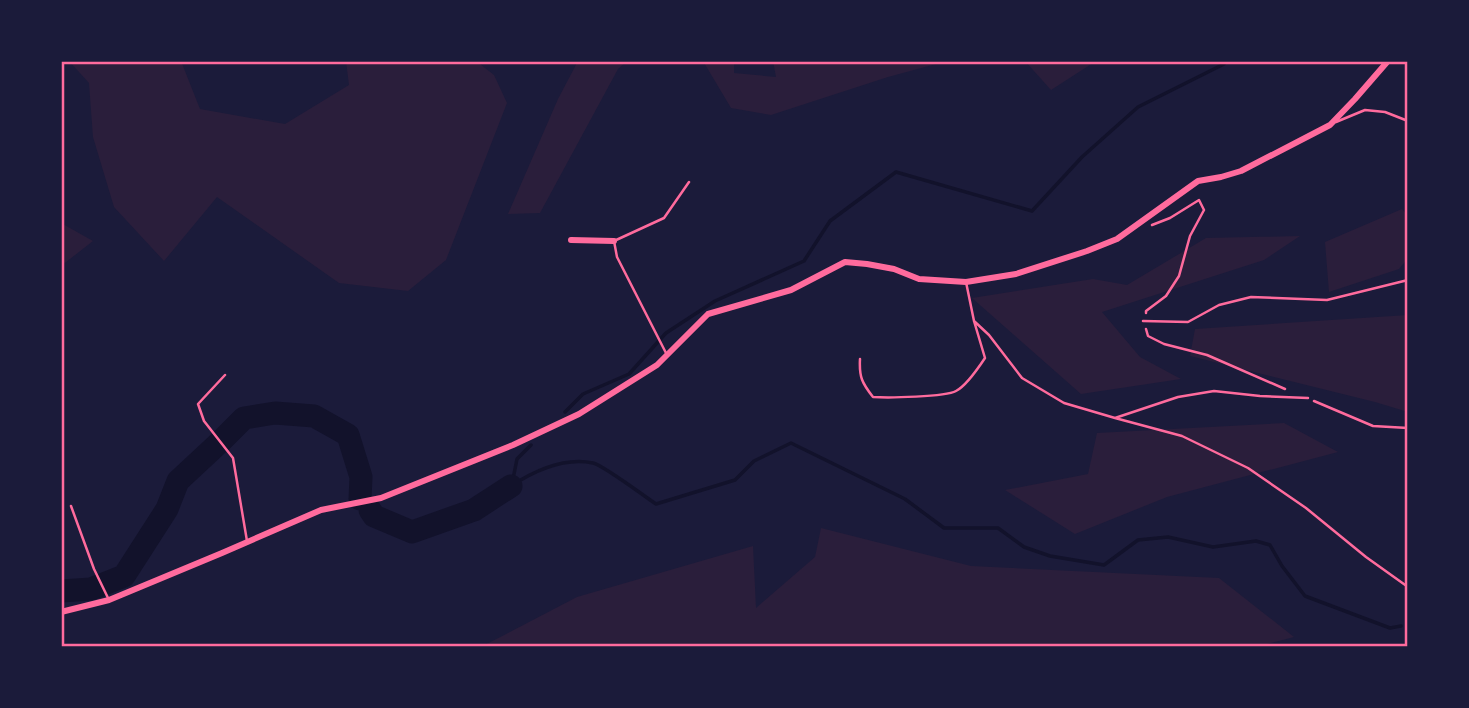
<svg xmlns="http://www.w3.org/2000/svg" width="1469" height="708" font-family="'Roboto Condensed',sans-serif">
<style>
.green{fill:#2a1e3b}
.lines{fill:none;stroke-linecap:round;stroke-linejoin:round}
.stream{stroke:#12122b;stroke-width:3.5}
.river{stroke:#12122b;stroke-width:23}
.path{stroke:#ff6b9d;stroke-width:2.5}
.service{stroke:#ff6b9d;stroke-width:2.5}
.minor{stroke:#ff6b9d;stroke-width:6}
.neatline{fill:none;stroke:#ff6b9d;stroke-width:2.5}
</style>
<rect width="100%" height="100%" fill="#1b1b3a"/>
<path class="green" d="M69,61H181L200,109L285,124L349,85L346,61H476L494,75L507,103L446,260L408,291L339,283L217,197L164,261L114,207L93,137L89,83Z
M578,61H627L618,69L540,213L508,214L558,99Z
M703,61H734V73L776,77L773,61H947L888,77L771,115L731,108Z
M1025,61H1096L1051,90Z
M1402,209L1408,216V258L1399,269L1329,292L1325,242Z
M61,223L93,241L61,266Z
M1300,236L1264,260L1102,312L1140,357L1181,379L1081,394L972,298L1093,279L1127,285L1206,238Z
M1408,315V412L1375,402L1190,356L1195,329Z
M1284,423L1338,452L1167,497L1075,534L1005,490L1088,474L1097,433Z
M821,528L971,566L1219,578L1294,637L1256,647H481L577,597L753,546L756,608L815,557Z"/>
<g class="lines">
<path class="stream" d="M565,412L583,394L629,374L666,333L715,301L804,261L830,221L896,172L1032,211L1082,157L1138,107L1224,64L1225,61
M512,484L517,459L531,445
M511,486C534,471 565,457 593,463C603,465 644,496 656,504L735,480L754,461L791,443L905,499L944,528H998L1024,547L1050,556L1104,565L1138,540L1168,537L1213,547L1256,541L1270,545L1282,566L1305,596L1390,628L1401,626"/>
<path class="river" d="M370,510L374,516L412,532L474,510L511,486
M61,591L91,589L124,576L167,509L178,481L221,441L244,418L275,413L314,416L348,435L361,477L360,499"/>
<path class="path" d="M1146,313V311L1166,296L1179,276L1190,236L1204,210L1199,200L1170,218L1152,225
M1146,329L1148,336L1164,344L1207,355L1285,389
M1314,401L1373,426L1408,428"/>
<path class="service" d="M1336,122L1365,110L1385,112L1408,121
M974,321L989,335L1022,378L1064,403L1115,418L1178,397L1214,391L1260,396L1308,398
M1143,321L1188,322L1219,305L1251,297L1327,300L1408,280
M667,355L617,257L614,241L664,218L689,182
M860,359C859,377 862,383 873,397C888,398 945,397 956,391C966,386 979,367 985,358L974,321L966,282
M225,375L198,404L204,421L233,458L247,541
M1115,418L1182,436L1248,468L1306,508L1366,557L1408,587
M71,506L94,569L109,600
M1406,647L1408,640"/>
<path class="minor" d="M571,240L614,241
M61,612L109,600L222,553L321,510L381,498L513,445L579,414L657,365L708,314L791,290L845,262L867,264L894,269L919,279L966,282L1016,274L1087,251L1117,239L1198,181L1221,177L1241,171L1330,125L1355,99L1388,61"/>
</g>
<rect width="1469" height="708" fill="none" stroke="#1b1b3a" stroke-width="126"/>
<rect x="63" y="63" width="1343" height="582" class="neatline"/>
</svg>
